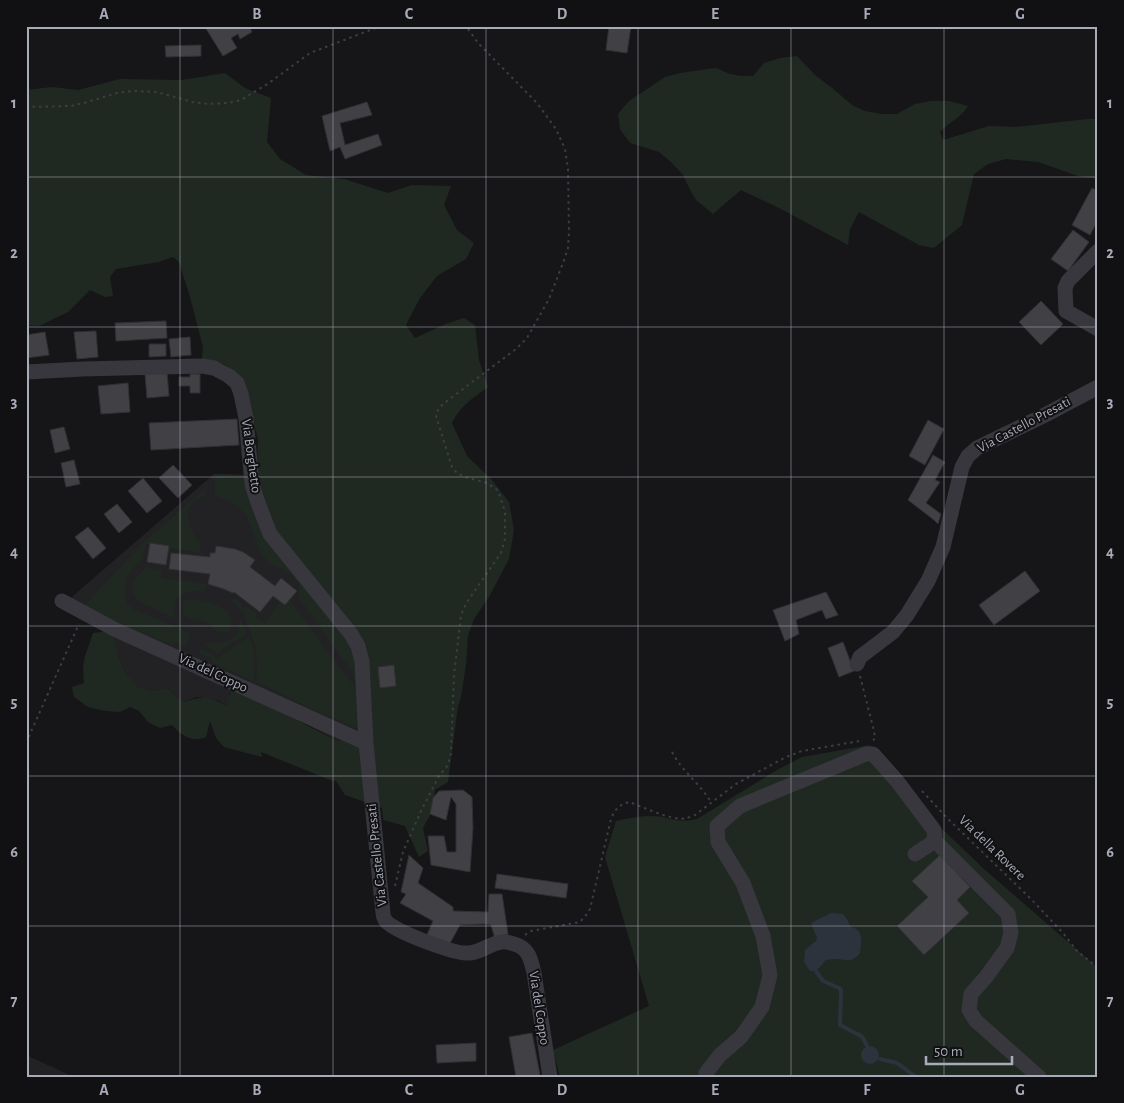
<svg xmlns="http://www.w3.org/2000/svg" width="1124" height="1103" font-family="'Alegreya Sans',sans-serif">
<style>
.built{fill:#222225}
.green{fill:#202822}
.water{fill:#2c333c}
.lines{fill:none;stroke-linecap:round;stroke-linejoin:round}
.stream{stroke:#2c333c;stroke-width:4}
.building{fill:#404045;stroke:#313034}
.path{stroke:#3d3e44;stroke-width:2;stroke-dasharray:2.5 4;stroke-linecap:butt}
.minor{stroke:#37373d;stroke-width:15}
.grid{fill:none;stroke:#a8abb8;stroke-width:1;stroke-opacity:0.55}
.labels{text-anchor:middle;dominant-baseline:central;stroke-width:4;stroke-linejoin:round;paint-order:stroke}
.street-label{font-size:14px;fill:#a8abb8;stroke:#111113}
.neatline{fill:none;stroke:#a8abb8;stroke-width:2}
.grid-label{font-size:16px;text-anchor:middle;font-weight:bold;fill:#a8abb8}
</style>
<rect width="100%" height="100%" fill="#161618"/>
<path class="built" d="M214,474L246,475L352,657L357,709V732L337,741L301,721L229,693L230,698L226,706L218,700L196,697L185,702L176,698L168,688L152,691L137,687L125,672L118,654L113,634L64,607L74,595Z
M26,1055L74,1077H26Z"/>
<path class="green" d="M797,56L816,76L831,87L852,105L865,111L882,114H897L915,104L931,101H949L968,106C960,119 950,121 940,132L943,140L989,126L1016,127L1088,119H1098V179L1078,176L1038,162L1006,159L988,164L974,174L962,225L934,248L919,245L859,212L850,229L848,245L779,208L741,190L713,214L696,200L689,188L683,175L671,162L659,152L630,143L620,129L618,114L629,101L665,77L680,73L716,68L730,74L741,76H753L764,63L780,58Z
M225,73L245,88L271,98L267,142L280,159L306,175L344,179L388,193L412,185L451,186L444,205L457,230L474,243L466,259L437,276L420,298L406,325L415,338L448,323L464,318L475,325L479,360L488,387C471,400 462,404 452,423L467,456L491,479L509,502L514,530L509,559L489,597L474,619L468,636L466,665L461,697L458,706L448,782L435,790L432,811L423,828L428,851L419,857L405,826L383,820L382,808L345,795L336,781L330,780L261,752L262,757L224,747L216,738L210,721L206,737C192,743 181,735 172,725L160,728L148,722L139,711L130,707L120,712L105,711L88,707L74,697L72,687L84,683L83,667L85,656L93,633L108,631L113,634L118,654L125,672L138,687L152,691L168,688L176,697L185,702C200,696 213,696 226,706C229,699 230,693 232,686L337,741L357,732V728L314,710L256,681L257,665L256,648L242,611L231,600L234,598L243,604L241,607L244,609L246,607L256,613V617L265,623L280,601L285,605L290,600L335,662L355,686L353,672L344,661L299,598V584L293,576L282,569L271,565L261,554L246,515L239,508L230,502L215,496L214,474L246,475L257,467L258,440L252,415L239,375L224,364L202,360L203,347L190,297L179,262L173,257L159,262L116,269L110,277L113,296L105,297L90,290L68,312L39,326L26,325V90L52,87L78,90L120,79L182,80Z
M204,490L205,496C185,503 184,518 194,535C196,538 200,541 200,545C201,547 200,550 200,553L146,544L142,560L133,568L126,580L124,594L127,603L135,610L187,631L190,635L186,646L175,643L172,645L88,611L86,603L146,540Z
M147,567L161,570V578L205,584V591C183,591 171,593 175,619L137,600C127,586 136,577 147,567Z
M194,599C207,601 235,607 231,626C230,629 227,633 223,633C217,634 212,626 207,623C200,619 192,620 185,616L183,614L182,605L186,600Z
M240,618L247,634L234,641L217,654L203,643C224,644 240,643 240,618Z
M249,637L254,649V681L212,663V659L198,652L201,648L217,658Z
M870,745L938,825L984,869L1098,968V1077H560L553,1050L649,1006L605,857L616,821C629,818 640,816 653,816C669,817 680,824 697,819L777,770L802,757Z"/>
<path class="water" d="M831,913L843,914L847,919L850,926C865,932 861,939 860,953C852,964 845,959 834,959C833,959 826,960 826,960C821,965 818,972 810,971L804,962L805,950L816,941L817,938L811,923Z
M861 1055a9 9 0 1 1 18 0a9 9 0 1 1-18 0Z"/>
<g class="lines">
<path class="stream" d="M816,971L823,981L839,988L841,990L840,1025L861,1036L863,1038L867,1046
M880,1059L897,1063L916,1077"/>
</g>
<path class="building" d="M207,26H249L252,32L240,39L238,34L231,38L237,48L223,56L205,27Z
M609,26H631L627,53L606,50Z
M201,45V56L166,57L165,46Z
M367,102L372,115L340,123L345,145L378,134L382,145L345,159L340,147L330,151L322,116Z
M1092,188L1098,191V220L1090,235L1072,225Z
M1073,230L1089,242L1068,271L1051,259Z
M1041,301L1063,324L1041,345L1019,322Z
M166,321L167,338L116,341L115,323Z
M96,331L98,357L77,359L74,332Z
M45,332L49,355L26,358V335Z
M190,337L191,355L171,357L169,339Z
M149,344H166V356L149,357Z
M167,372L169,396L147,398L145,374Z
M190,374H200V393H190V386H179V377H190Z
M128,383L130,412L101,414L98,386Z
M237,419L239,445L151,450L149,423Z
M928,420L944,429L925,465L909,456Z
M64,427L70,449L55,453L50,430Z
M933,455L945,462L935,480L940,482L926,503L941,514L938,524L934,520L908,500Z
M74,460L80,484L66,487L61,463Z
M173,465L192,485L178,498L159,478Z
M143,478L162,501L147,513L128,491Z
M117,504L132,522L119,533L104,514Z
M88,527L106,548L93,559L75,537Z
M150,543L169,546L166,565L147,562Z
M216,546L235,549L243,552L255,560L250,567L275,586L281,578L297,591L285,605L273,596L260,612L234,592L233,593L224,589L208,584L210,574L169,569L171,553L210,557V553H215Z
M1025,571L1040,591L994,625L979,605Z
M826,592L838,615L826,619L822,610L796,620L799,634L785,641L773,610Z
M843,642L854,671L839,677L828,648Z
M394,665L396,686L380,688L378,667Z
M463,790L472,797L473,828L470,872L431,865L428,836H444L447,852H456V804L451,797L446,820L430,814L433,798L439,791Z
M409,855L423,868L418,883L453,907V911L488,912L489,894H502L508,934L495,939L491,925L483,924L460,925L449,945L426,937L433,921L400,903L406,894L401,892Z
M940,855L970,887L957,900L969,913L924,955L897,926L928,897L912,881Z
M497,874L568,884L566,898L495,888Z
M532,1033L540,1075L530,1077H516L509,1037Z
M476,1043V1061L437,1063L436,1045Z"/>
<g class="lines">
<path class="path" d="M26,107L70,106L84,103L117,93L133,91L157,92L192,102L208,104L228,103L241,100L269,83L310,53L381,26
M860,676L874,731L875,739L873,740
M26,743L79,624
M672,752C682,771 700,784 711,802
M922,791L948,819L1031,899L1063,933L1077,951L1098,968
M395,886L403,852L421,811L439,776L448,765L451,753L454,675L461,615L467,602L501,553L505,539V512L500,496L497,490L487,483L465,477L457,473L452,467L436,416L438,410L443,404L516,349L527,338L549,299L563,263L568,248L569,233L568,169L565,149L556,129L537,103L478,43L466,26
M525,935L531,931L580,922L587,914L590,909L611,819C615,809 619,805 629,802C644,807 673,822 687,818C688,818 694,815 695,815L736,784L786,757L802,751L860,741"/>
<path class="minor" d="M1098,251L1068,281L1065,288L1066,311L1098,329
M26,372L83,369L202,366L214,368L229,376L237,383L241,394L246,418L252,484L257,500L270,534L351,634L358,646L362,662L366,743L383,913C383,915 384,918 385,920C392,931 453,953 466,953C479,954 490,943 502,942C506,941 510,943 514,944C529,948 531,960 534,973L550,1077
M62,601L114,629L366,743
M857,664L860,657L893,632L907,615L928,581L943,547L962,467L968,456L977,448L1043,416L1098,387
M915,854L935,841L1008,914L1011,933L1007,948L986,977L971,994L969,1010L976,1021L1039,1077
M706,1077V1073L720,1055L741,1037L762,1007L770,975L763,936L743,883L718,842L717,826L740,806L866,754H873L897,781L934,830L935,841"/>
</g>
<path class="grid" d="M180,26V1077M333,26V1077M486,26V1077M638,26V1077M791,26V1077M944,26V1077M26,177H1098M26,327H1098M26,477H1098M26,626H1098M26,776H1098M26,926H1098"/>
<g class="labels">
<g class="street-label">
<text transform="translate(1024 425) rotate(-28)">Via Castello Presati</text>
<text transform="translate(251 456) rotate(82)">Via Borghetto</text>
<text transform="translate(213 673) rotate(25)">Via del Coppo</text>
<text transform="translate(992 848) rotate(44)">Via della Rovere</text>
<text transform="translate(377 855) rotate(-96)">Via Castello Presati</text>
<text transform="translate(539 1008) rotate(81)">Via del Coppo</text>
</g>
</g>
<rect width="1124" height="1103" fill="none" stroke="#111113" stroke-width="55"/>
<path d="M926 1056v8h86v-8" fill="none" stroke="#a8abb8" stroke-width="2.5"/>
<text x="934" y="1056" font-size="15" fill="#a8abb8" stroke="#111113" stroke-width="4" paint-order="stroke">50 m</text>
<rect x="28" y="28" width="1068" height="1048" class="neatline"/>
<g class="grid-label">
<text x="104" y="19">A</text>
<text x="257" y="19">B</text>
<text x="409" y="19">C</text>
<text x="562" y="19">D</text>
<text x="715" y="19">E</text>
<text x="867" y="19">F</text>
<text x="1020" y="19">G</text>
<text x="14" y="108">1</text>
<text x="1110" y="108">1</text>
<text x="14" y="258">2</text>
<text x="1110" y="258">2</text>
<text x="14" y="407">3</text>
<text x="1110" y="407">3</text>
<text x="14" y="557">4</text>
<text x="1110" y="557">4</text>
<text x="14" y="707">5</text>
<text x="1110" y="707">5</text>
<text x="14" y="857">6</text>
<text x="1110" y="857">6</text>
<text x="14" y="1006">7</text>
<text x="1110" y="1006">7</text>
<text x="104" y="1095">A</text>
<text x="257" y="1095">B</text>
<text x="409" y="1095">C</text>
<text x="562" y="1095">D</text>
<text x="715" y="1095">E</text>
<text x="867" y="1095">F</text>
<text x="1020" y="1095">G</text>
</g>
</svg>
